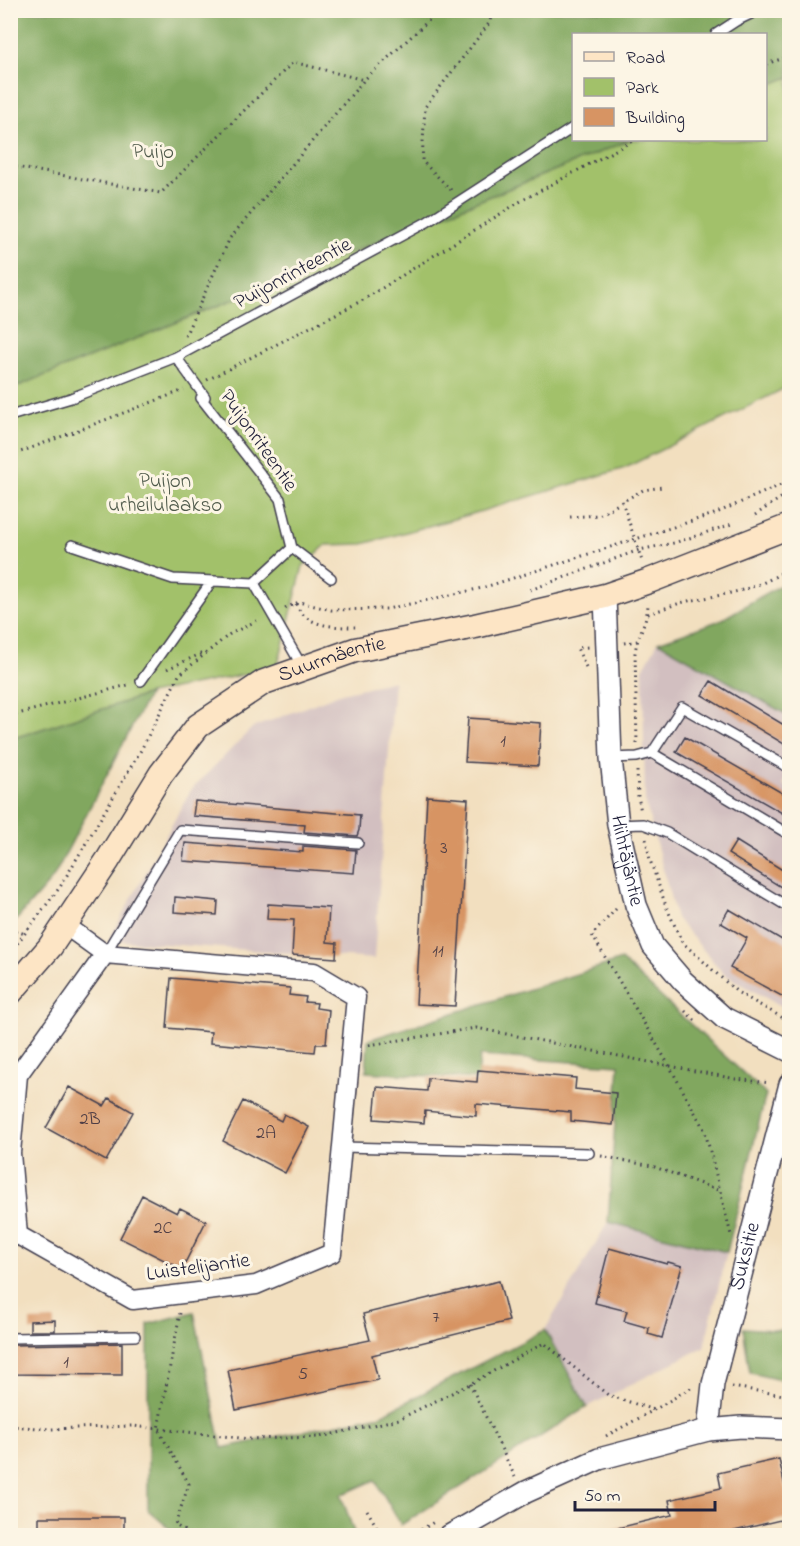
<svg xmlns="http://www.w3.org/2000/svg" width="800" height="1546" viewBox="0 0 800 1546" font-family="'Indie Flower',sans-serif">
	<rect width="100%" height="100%" fill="#fcf5e5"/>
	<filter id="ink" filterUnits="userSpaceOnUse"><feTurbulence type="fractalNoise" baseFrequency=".0167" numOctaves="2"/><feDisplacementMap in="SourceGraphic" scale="12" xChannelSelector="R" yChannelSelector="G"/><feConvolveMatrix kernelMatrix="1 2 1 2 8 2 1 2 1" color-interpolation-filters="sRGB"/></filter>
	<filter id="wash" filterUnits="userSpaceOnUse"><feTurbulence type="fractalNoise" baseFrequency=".008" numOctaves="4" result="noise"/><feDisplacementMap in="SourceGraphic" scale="24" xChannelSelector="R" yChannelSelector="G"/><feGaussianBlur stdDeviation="1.35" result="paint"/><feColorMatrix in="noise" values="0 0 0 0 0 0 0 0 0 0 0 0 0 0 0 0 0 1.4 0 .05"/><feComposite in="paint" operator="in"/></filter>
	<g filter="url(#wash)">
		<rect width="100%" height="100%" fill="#f2dfbf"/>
		<!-- industrial -->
		<path fill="#d2bfc0" d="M658,642L789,716V774L783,785L790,789L789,1011L724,974L676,918L645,801L643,669Z
			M394,681L374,959L109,940L191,790L252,728L342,693Z
			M608,1222L727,1252L704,1347L587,1407L545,1330Z"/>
		<!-- green -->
		<path fill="#a2c16a" stroke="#627252" stroke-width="1.5" d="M789,77V386L625,468L472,514L363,544L326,545L303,566L277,668L149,694L11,739V389L630,140H766V86Z"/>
		<!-- forest -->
		<path fill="#81a75e" stroke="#52644c" stroke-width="1.5" d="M11,11H789V77L766,86V34H574V140H630L11,389Z
			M789,580V716L658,642L721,620Z
			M149,694L53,878L11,926V739Z
			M621,960L766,1094L727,1252L608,1222L619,1065L480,1056L478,1079L366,1072L368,1040Z
			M194,1312L222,1448L381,1415L545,1330L587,1407L401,1525L375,1480L341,1495L355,1535H177L148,1510V1324Z
			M743,1328L789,1331V1382L750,1373Z"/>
		<g id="blocks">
			<!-- building -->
			<path fill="#d79463" d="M711,681L789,728V747L702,695Z
				M468,718L541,723L538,766L465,762Z
				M685,737L789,797V817L676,752Z
				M427,796L468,799L455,1006L416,1004Z
				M195,801L360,815L359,830L357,836L304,832L305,825L193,816Z
				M736,841L789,874V892L728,854Z
				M185,843L303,852V846L356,850L354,873L183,861Z
				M175,897L218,901L217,915L174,912Z
				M268,904L329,908L327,942L337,943L336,958L292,955L294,920L267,919Z
				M729,909L789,944V1000L730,968L747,938L721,923Z
				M171,978L290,988L289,995L306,997L305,1002L317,1003L316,1008L329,1010L326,1044H316L315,1052L210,1043L211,1032L167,1028Z
				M478,1070L576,1078L575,1089L616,1093L613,1125L571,1121V1112L476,1104V1116L425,1111L424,1123L374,1119L377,1087L427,1091L428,1078L477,1082Z
				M69,1087L104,1106L109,1098L133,1112L106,1161L46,1128Z
				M243,1101L281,1121L284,1114L309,1127L285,1173L223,1141Z
				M142,1195L177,1213L180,1208L206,1221L182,1269L120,1238Z
				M609,1248L667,1264L668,1262L682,1266L662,1338L648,1334L649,1328L624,1321L627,1311L595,1303Z
				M499,1281L509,1321L372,1355L378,1380L236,1410L228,1370L370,1340L363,1314Z
				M55,1320V1331H30V1321Z
				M122,1343V1375L10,1374V1352H13V1345Z
				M779,1459L789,1505V1518L734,1531L735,1536H609V1530L672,1515L669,1500L721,1488L718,1473Z
				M39,1517H124V1536H39Z"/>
		</g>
	</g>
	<g filter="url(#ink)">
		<use href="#blocks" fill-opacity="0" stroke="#413e4f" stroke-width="1.5"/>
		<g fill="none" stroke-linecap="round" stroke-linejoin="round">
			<!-- service casing -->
			<g stroke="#413e4f" stroke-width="12">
				<path id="service" d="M716,34L736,21L759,10
					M176,357L205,397L201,398L280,499L292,548L254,583L303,668
					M10,416L71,398L176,357L427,222L574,127
					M72,545L173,579L254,583
					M292,548L331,578
					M141,681L212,581
					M652,753L682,707L784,765
					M611,758L637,757L652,753L790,835
					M618,825L643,824L667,833L790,908
					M105,954L180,830L358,843
					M342,1147L589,1153
					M10,1246L18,1235
					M10,1338L135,1336"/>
			</g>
			<!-- minor casing -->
			<g stroke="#413e4f" stroke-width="21">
				<path id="minor" d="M65,925L105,954L18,1075L11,1153L18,1235L133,1300L256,1285L332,1253L356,997L314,972L105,954"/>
			</g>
			<!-- tertiary casing -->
			<g stroke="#413e4f" stroke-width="24">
				<g id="tertiary">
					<path id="s1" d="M605,596L611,758L618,825L636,905L653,946L683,981L724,1018L790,1051"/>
					<path id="s2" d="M708,1430L713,1384L790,1084"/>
					<path d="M449,1536L526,1492L599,1459L708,1430L741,1427L790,1429"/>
				</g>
			</g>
			<!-- secondary casing -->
			<g stroke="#413e4f" stroke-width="27">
				<g id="secondary">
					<path id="s3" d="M10,993L50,947L108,860L161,774L198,726L264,682L355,650L475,626L605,596L649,581L790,526"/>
				</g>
			</g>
			<!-- path -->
			<path stroke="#413e4f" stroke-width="3" stroke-dasharray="1.5 4.5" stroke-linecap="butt" d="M766,64L790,56
				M10,166L161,193L293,62L364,80
				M451,190L422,161L425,107L490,22L492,10
				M185,336L230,238L364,80L440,10
				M207,380L363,300L521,201L634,140
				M10,456L184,390
				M622,501L642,561
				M755,515L790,492
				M570,517L599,515L643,490L663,487
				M530,590L639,550L674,543L735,523
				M296,604C306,628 336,627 357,627
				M285,608L299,602L331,610L387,609L482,588L714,514L790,481
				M648,614C661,610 675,604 688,601C726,594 757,591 790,567
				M624,643L637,641
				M586,667L577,648L588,647
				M167,669L205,652
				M10,716L128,685
				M637,744L635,653C637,635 648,621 648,603
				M637,771L638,796L641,812
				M646,839L650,860L666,906L682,942L737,992L790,1022
				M616,909L592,935L670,1067L705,1131L731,1235
				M10,929L25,934
				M10,953L60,887L141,750L179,675L230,634L260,619
				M685,1011L698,1023
				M369,1045L476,1028L736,1079L770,1083
				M601,1156L652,1166L720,1191
				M180,1313L158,1429L189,1484L175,1525L193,1536
				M470,1384L515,1477
				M732,1387L790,1396
				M10,1426L51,1429L133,1426L249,1439L320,1437L399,1419L470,1384L544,1343L608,1395L654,1410
				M606,1436L654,1410L694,1386
				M367,1510L382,1536
				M411,1536L434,1522"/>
			<!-- service -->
			<use href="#service" stroke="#fff" stroke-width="9"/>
			<!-- minor -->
			<use href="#minor" stroke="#fff" stroke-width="18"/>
			<!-- tertiary -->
			<use href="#tertiary" stroke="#fff" stroke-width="21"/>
			<!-- secondary -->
			<use href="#secondary" stroke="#fde5c5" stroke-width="24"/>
		</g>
	</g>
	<g text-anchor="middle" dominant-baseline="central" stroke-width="6" stroke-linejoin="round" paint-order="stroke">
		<!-- number labels -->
		<g font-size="18" fill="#4f3e45">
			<text x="503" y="742">1</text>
			<text x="444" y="849">3</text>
			<text x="438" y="952">11</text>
			<text x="90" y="1120">2B</text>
			<text x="266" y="1134">2A</text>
			<text x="163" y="1229">2C</text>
			<text x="436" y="1318">7</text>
			<text x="66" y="1363">1</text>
			<text x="303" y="1375">5</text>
		</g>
		<!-- park labels -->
		<g font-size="21" fill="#4f5a4b" stroke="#fcf5e5">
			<text x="153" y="153">Puijo</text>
			<text x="165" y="482">Puijon<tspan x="165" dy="24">urheilulaakso</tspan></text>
		</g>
		<!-- street labels -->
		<g font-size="21" fill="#22223b" stroke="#fcf5e5">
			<text transform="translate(293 274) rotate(-28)">Puijonrinteentie</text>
			<text transform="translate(258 441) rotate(55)">Puijonriteentie</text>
			<text stroke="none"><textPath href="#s3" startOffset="478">Suurmäentie</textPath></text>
			<text stroke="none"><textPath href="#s1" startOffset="266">Hiihtäjäntie</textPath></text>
			<text stroke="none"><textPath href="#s2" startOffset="178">Suksitie</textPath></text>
			<text transform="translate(198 1268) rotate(-8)">Luistelijantie</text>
		</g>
	</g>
	<!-- margin -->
	<rect width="800" height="1546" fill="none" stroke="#fcf5e5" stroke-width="36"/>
	<!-- legend -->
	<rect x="572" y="33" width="195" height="108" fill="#fcf5e5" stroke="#a5a1a1" stroke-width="1.5"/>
	<rect x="584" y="52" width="30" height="9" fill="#fde5c5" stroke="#a5a1a1" stroke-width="1.5"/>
	<text x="626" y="63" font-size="18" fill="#22223b">Road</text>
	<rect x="584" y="78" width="30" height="18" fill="#a2c16a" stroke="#a5a1a1" stroke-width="1.5"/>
	<text x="626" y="93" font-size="18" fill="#22223b">Park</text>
	<rect x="584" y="108" width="30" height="18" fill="#d79463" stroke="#a5a1a1" stroke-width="1.5"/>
	<text x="626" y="123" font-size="18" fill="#22223b">Building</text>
	<!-- scale -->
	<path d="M575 1501v9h140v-9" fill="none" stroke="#22223b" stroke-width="3"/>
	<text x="584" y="1501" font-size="18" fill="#22223b" stroke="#fcf5e5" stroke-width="4.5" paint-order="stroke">50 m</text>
</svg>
